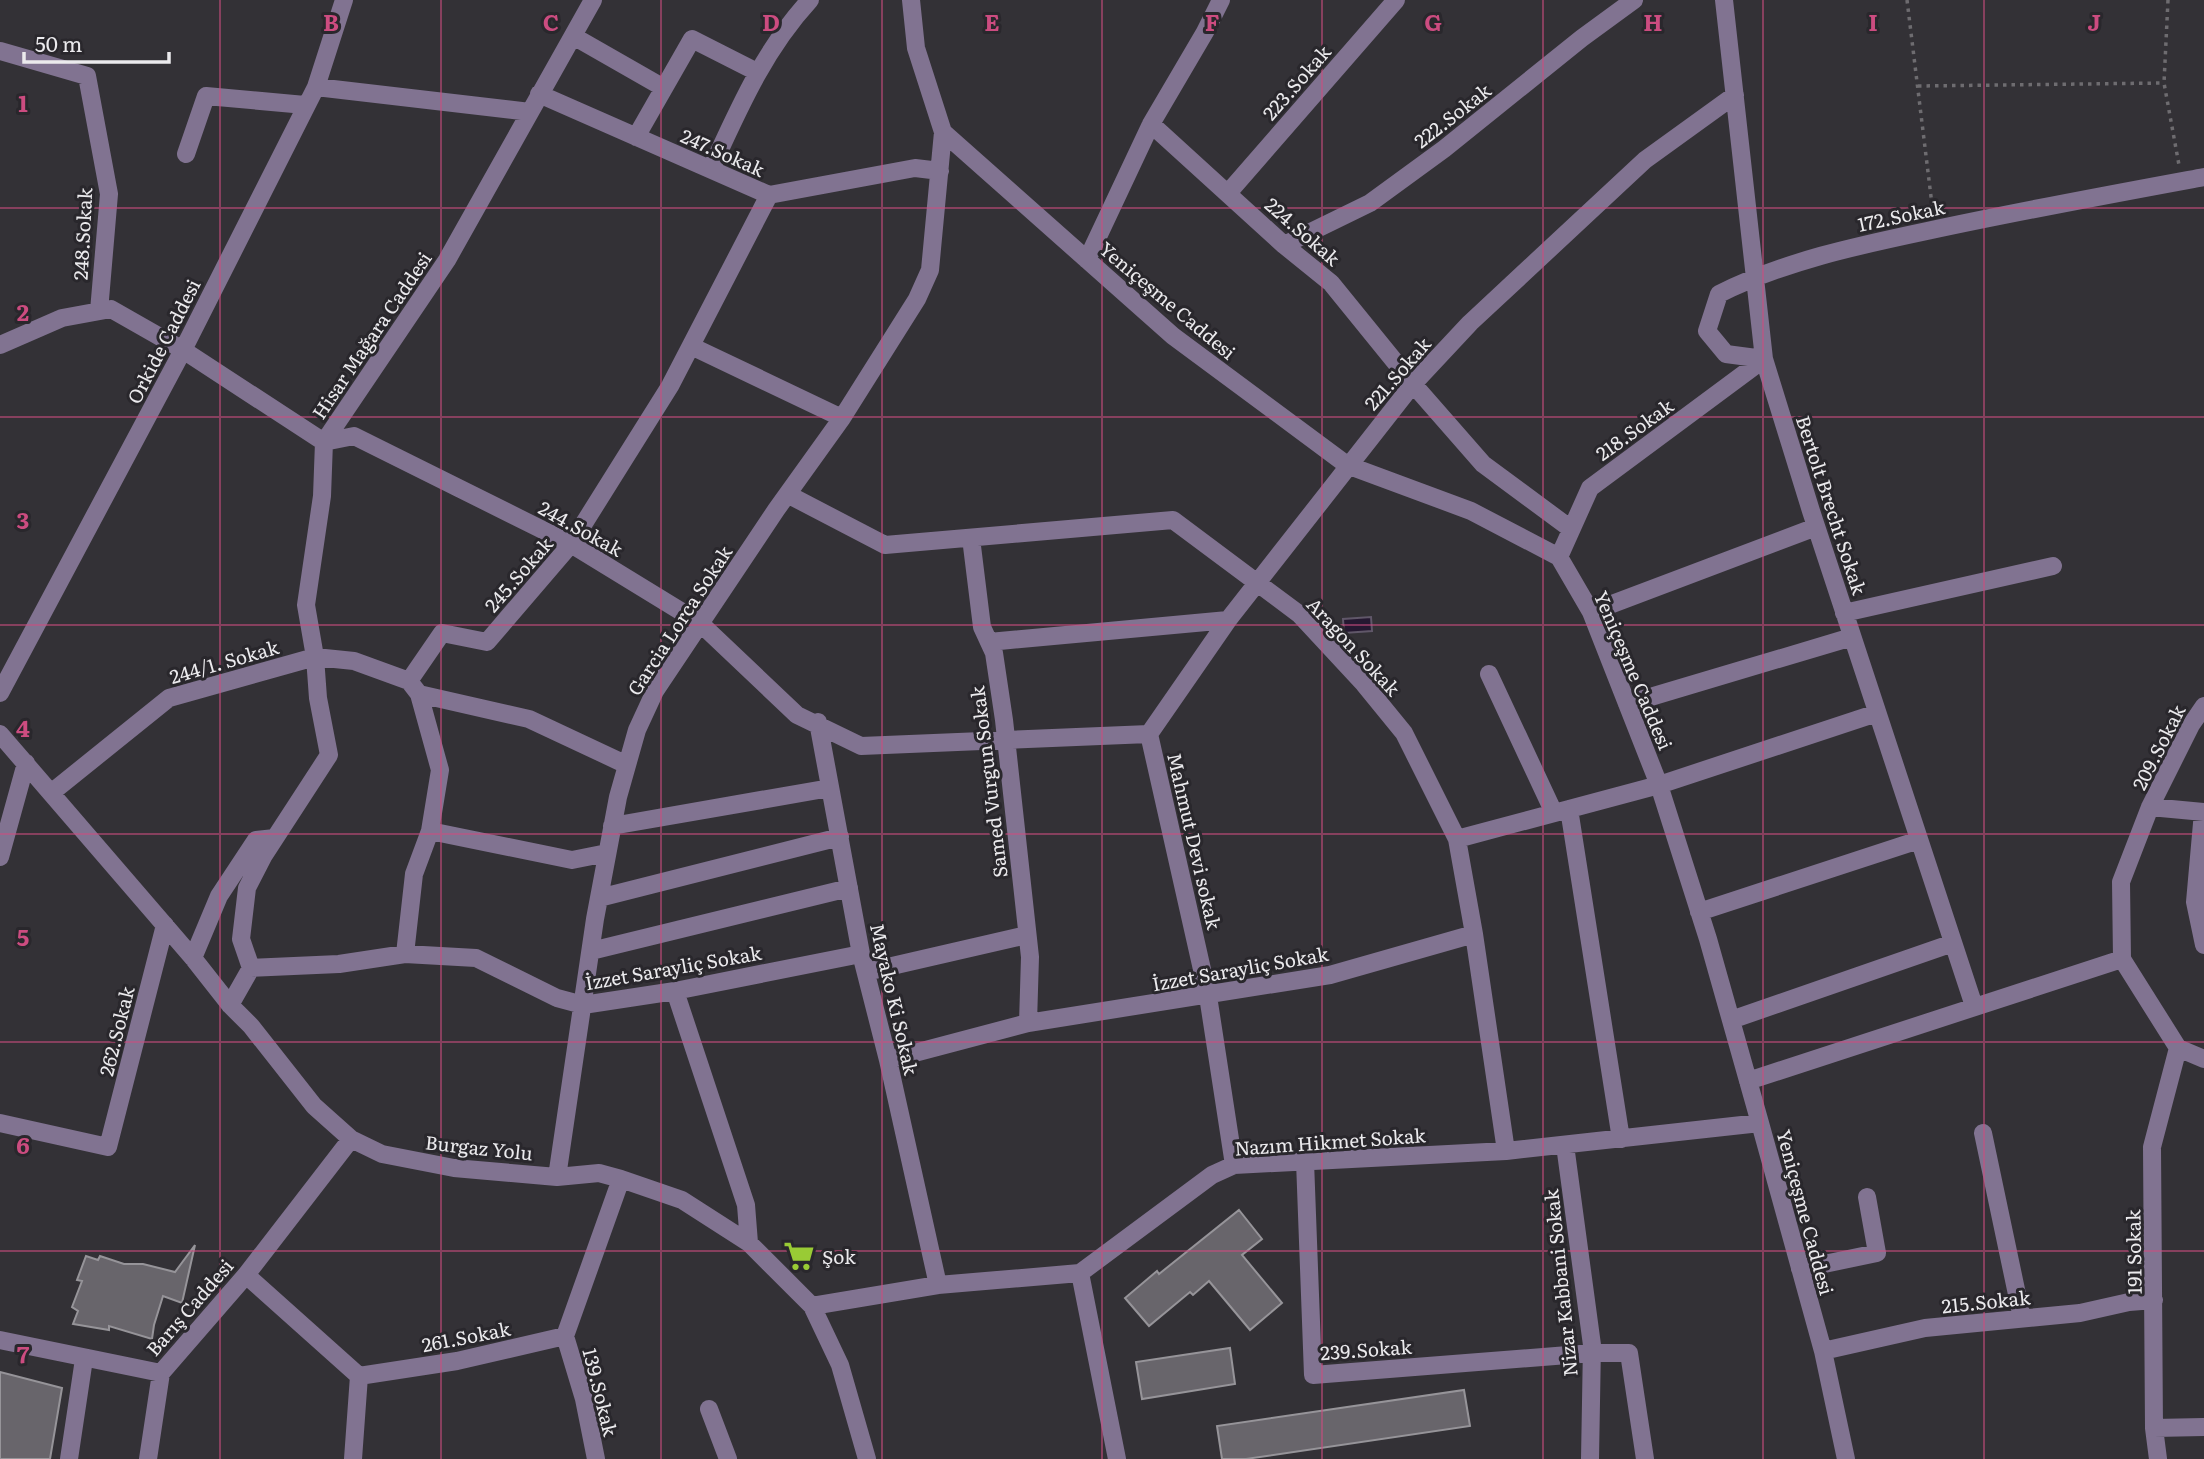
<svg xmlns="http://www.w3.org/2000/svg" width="2204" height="1459" viewBox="0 0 2204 1459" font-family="Literata,serif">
	<rect width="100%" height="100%" fill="#333136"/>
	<!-- water -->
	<path fill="#251831" stroke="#605769" stroke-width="2" d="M1371,617L1372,631L1344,633L1343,619Z"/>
	<!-- building -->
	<path fill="#68656b" stroke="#969499" stroke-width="2" d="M1239,1210L1262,1239L1242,1255L1282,1303L1250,1330L1209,1281L1193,1295L1190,1292L1149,1326L1125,1298L1157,1271L1159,1274Z
		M195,1245L182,1303L163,1296L154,1325L152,1339L109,1326V1330L73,1324L78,1311L72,1307L82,1281L77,1280L86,1256L98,1260L100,1256L124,1264H143L175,1272Z
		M1230,1348L1235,1384L1142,1399L1136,1362Z
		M0,1372L62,1388L50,1459H0Z
		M1464,1390L1470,1426L1246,1459H1222L1217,1426Z"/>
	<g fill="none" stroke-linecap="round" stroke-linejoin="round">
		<!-- path -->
		<path stroke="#6e6c70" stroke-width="3.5" stroke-dasharray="3.5 5" stroke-linecap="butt" d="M1907,0L1933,213
			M2168,0L2164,83L2179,165
			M1918,86L2164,83"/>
		<!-- minor -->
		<path stroke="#817391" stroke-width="18" d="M911,0L916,48L943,132L1173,336L1347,465L1471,511L1559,557L1591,612L1659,785L1708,939L1760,1123L1823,1351L1846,1459
			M1724,0L1764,359L1811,511L1974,1006
			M573,36L664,88
			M0,51L87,76L109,194L99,311
			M316,87L530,112
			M539,94L769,195L915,168L940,171
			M1151,124L1284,245L1331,283L1413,384L1483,464L1571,529
			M636,137L692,39L757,72
			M186,154L206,96L305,105
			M711,169C739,108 764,50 810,0
			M1228,193L1396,0
			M1284,245L1370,203L1444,149L1582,38L1634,0
			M1087,260L1151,124L1205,32L1221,0
			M0,345L62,318L111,309L183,350L324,442L354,436L571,544L700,623L797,715L861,746L1149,734
			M691,346L842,418
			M1764,359L1726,354L1707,331L1719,294C1785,261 1856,246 1927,231C2019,211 2112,194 2204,177
			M789,495L885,545L1173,520L1299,614L1364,684L1404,733L1457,839L1474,934L1506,1151
			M971,538L982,627L994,653L1004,720L1030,957L1028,1023
			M1559,557L1590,488L1764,359
			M1591,612L1816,527
			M1844,613L2053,566
			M989,642L1228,620
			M1489,674L1554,813
			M0,693L183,350L316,87L344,0
			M419,694L529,719L627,765
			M1627,704L1852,637
			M818,722L861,954L888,1060L938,1285
			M0,734L193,958L230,1005L251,1026L314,1106L351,1139L382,1154L454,1168L557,1177L599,1173L621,1179L682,1200L749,1243L812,1306L840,1365L867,1459
			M1149,734L1228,620L1413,384L1470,323L1645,160L1735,95
			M1149,734L1208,996L1234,1165
			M51,793L169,698L315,657L354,661L409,681
			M2150,807L2204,812
			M1569,809L1621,1139
			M2203,812L2195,902L2204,945
			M612,826L830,788
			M430,831L572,860L607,853
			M1457,839L1659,785L1877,713
			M0,857L26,763
			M599,898L840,837
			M1699,912L1919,840
			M591,951L849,888
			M405,954L414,874L430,831L440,770L419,694L409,681L442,633L487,642L571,544L670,386L769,195
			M193,958L219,896L256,840L275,838
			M251,968L241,939L247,888L264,855L329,755L318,698L315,657L306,605L322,496L324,442L447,260L593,0
			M866,972L1027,935
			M675,991L746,1205L749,1243
			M230,1005L251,968L339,964L405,954L476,958L557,998L583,1005L675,991L861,954
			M1731,1020L1953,943
			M2178,1048L2122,959L2121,882L2150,807L2191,725L2204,706
			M2178,1048L2204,1059
			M888,1060L1028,1023L1330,975L1474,934
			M1748,1081L2122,959
			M0,1123L108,1147L165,925
			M1983,1133L2022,1318
			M1565,1145L1592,1345L1590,1459
			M1305,1161L1313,1375L1593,1353H1629L1645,1459
			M557,1177L595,919L618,797L637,730L655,691L776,510L842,418L917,299L930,270L943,132
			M1800,1269L1877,1253L1867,1197
			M1080,1273L1117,1459
			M246,1275L359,1376L457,1361L565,1336L621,1179
			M812,1306L938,1285L1080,1273L1212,1175L1234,1165L1506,1151L1760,1123
			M565,1336L584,1399L596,1459
			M0,1340L161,1373L246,1275L351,1139
			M1823,1351L1925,1328L2080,1313L2129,1302L2154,1300
			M709,1409L728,1459
			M2154,1428L2204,1427
			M69,1459L84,1359
			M148,1459L161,1373
			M353,1459L359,1376
			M2158,1459L2154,1428L2152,1147L2178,1048"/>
	</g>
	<!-- grid -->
	<path fill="none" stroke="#cc4c80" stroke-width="2" stroke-opacity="0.55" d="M220,0V1459M441,0V1459M661,0V1459M882,0V1459M1102,0V1459M1322,0V1459M1543,0V1459M1763,0V1459M1984,0V1459M0,208H2204M0,417H2204M0,625H2204M0,834H2204M0,1042H2204M0,1251H2204"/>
	<!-- icons -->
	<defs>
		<g id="supermarket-bare" transform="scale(2.415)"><path d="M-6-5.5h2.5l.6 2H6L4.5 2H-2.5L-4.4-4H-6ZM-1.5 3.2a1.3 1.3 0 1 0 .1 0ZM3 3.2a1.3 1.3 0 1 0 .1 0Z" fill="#99cb35" stroke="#29272c" stroke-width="2.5" paint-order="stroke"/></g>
	</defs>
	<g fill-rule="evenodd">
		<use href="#supermarket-bare" x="799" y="1256"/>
	</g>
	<g text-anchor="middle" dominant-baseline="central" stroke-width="6" stroke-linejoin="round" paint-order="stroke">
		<!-- street labels -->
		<g font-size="19" fill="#ebeaed" stroke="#29272c">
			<text transform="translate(1296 82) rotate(-49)">223.Sokak</text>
			<text transform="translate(1452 115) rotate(-38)">222.Sokak</text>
			<text transform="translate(723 152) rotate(24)">247.Sokak</text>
			<text transform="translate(1901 215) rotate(-12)">172.Sokak</text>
			<text transform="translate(1303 231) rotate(41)">224.Sokak</text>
			<text transform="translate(82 234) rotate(-87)">248.Sokak</text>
			<text transform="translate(1168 300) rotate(40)">Yeniçeşme Caddesi</text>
			<text transform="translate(371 335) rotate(-56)">Hisar Mağara Caddesi</text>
			<text transform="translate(163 341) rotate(-63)">Orkide Caddesi</text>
			<text transform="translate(1397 373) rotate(-49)">221.Sokak</text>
			<text transform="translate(1634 429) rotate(-36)">218.Sokak</text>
			<text transform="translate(1832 505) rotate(72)">Bertolt Brecht Sokak</text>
			<text transform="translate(581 528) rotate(29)">244.Sokak</text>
			<text transform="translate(518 574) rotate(-49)">245.Sokak</text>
			<text transform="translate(679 620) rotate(-57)">Garcia Lorca Sokak</text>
			<text transform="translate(1354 646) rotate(47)">Aragon Sokak</text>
			<text transform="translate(224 661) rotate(-16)">244/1. Sokak</text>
			<text transform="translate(1634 670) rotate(67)">Yeniçeşme Caddesi</text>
			<text transform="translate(2158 747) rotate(-63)">209.Sokak</text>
			<text transform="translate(988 782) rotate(-97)">Samed Vurgun Sokak</text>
			<text transform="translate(1195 841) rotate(77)">Mahmut Devi sokak</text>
			<text transform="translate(673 967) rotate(-10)">İzzet Sarayliç Sokak</text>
			<text transform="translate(1240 968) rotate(-10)">İzzet Sarayliç Sokak</text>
			<text transform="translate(895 999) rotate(77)">Mayako Ki Sokak</text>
			<text transform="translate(116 1031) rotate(-76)">262.Sokak</text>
			<text transform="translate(1330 1141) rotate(-4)">Nazım Hikmet Sokak</text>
			<text transform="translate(479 1147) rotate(6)">Burgaz Yolu</text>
			<text transform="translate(1806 1212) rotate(75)">Yeniçeşme Caddesi</text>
			<text transform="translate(2133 1252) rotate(-91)">191 Sokak</text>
			<text transform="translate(1560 1283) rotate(-96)">Nizar Kabbani Sokak</text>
			<text transform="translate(1986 1301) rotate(-6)">215.Sokak</text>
			<text transform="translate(189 1307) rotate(-49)">Barış Caddesi</text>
			<text transform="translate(466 1336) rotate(-11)">261.Sokak</text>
			<text transform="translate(1366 1349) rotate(-4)">239.Sokak</text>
			<text transform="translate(601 1392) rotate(76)">139.Sokak</text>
		</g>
		<!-- poi labels -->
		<g font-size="19" fill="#ebeaed" stroke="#29272c" text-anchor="start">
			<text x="822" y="1256">Şok</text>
		</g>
	</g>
	<g font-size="23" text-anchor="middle" font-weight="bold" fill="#cc4c80" stroke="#29272c" stroke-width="6" stroke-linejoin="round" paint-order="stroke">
		<text x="331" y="31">B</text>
		<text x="551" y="31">C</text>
		<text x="771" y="31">D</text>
		<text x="992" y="31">E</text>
		<text x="1212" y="31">F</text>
		<text x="1433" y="31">G</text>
		<text x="1653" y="31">H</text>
		<text x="1873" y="31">I</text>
		<text x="2094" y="31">J</text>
		<text x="23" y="112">1</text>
		<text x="23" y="321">2</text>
		<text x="23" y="529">3</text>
		<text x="23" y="737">4</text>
		<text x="23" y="946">5</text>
		<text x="23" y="1154">6</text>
		<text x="23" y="1363">7</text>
	</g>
	<!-- scale -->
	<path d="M24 52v10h145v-10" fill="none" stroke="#ebeaed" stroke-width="3.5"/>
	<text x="35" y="52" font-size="21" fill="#ebeaed" stroke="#29272c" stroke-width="5" paint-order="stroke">50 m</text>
</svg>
